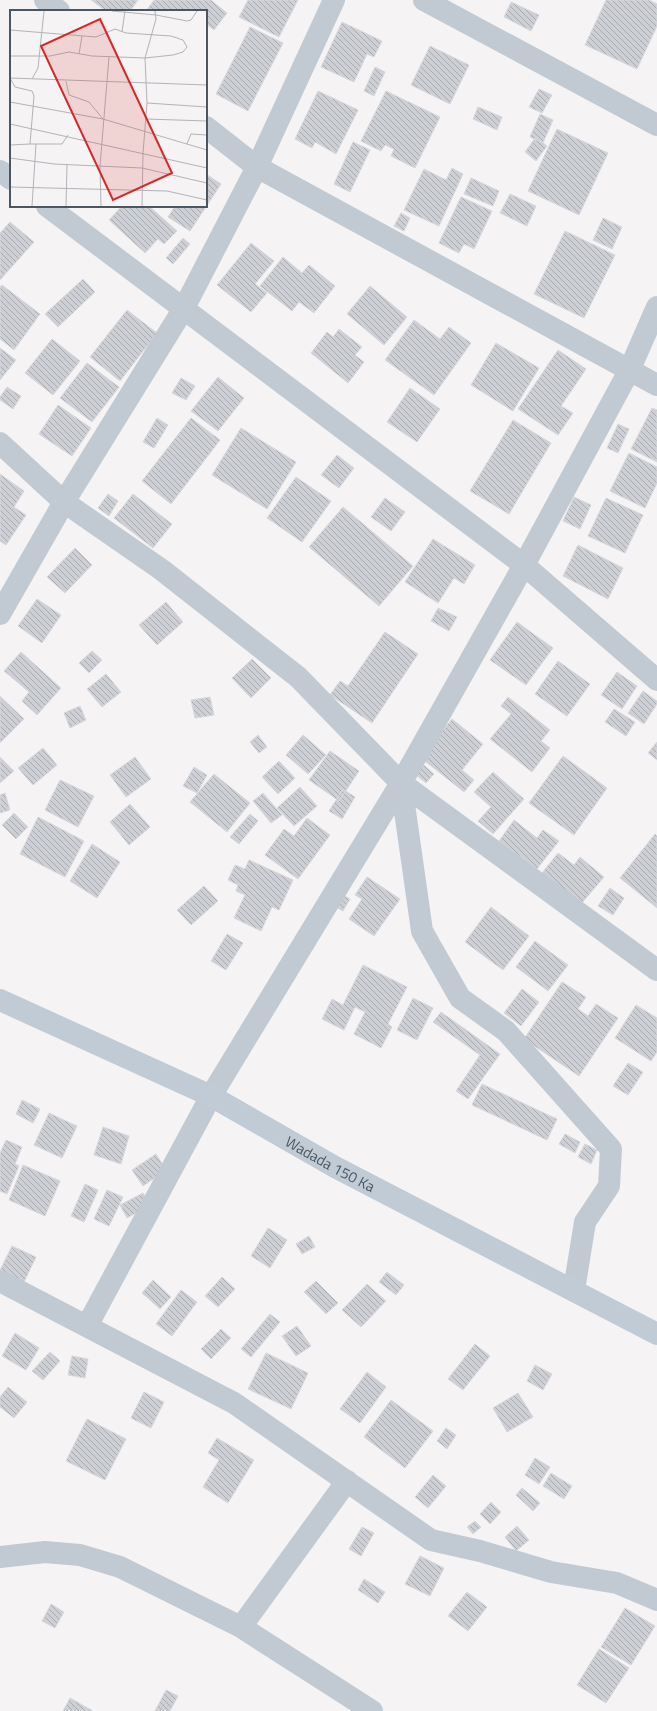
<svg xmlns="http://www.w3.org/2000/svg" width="657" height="1711" viewBox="0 0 657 1711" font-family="'Titillium Web',sans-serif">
	<defs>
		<pattern id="building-back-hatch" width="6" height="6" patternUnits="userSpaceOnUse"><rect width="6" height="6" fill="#cdcfd5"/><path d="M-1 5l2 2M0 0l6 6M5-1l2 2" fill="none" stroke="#a8abb0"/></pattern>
	</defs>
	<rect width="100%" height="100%" fill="#f5f3f3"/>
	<!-- building -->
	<path fill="url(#building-back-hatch)" stroke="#d7d9de" d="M91,0H138L130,11H106Z
		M154,0H211L227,13L214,30L206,24V11H146Z
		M248,0H298L279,37L239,17Z
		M606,0H649L657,4V26L637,69L585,45Z
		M511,2L539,15L531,31L504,17Z
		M342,22L382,41L374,57L367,54L354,82L321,67Z
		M250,27L283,43L248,111L216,94Z
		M430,46L469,65L450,104L411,85Z
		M375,67L385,72L374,96L364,91Z
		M539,89L552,95L542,113L529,107Z
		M318,91L358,110L336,154L315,142L312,148L295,139Z
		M386,91L440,117L415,168L391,156L394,149L385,145L381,151L361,141Z
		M478,107L502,117L497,130L473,119Z
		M540,114L553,120L543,143L530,137Z
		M557,129L608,153L579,215L528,191Z
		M536,137L547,146L536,161L525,152Z
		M353,142L370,150L350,192L334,184Z
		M452,168L463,174L439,226L404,210L424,169L446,180Z
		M206,174L221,184L190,231L168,217L175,206H206Z
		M471,178L499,191L493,206L464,194Z
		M510,194L536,206L527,226L500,213Z
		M461,197L492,211L474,249L464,244L459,253L439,243Z
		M122,206H149L177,231L164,244L158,239L145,253L109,220Z
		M401,213L410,218L404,231L394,226Z
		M603,218L622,227L612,249L593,240Z
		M10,222L34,242L0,280V233Z
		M565,231L615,255L584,318L534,294Z
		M183,238L190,244L173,264L166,258Z
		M251,243L274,261L255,284L267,293L251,312L217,285Z
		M283,257L302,273L309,265L335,286L314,313L299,302L292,311L260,286Z
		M83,279L95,292L58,327L45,314Z
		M2,285L40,314L14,350L0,339V287Z
		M370,286L407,317L384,345L347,314Z
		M127,310L157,333L120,381L90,357Z
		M414,320L440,339L449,327L471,343L434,395L385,360Z
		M339,329L362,347L355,355L364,362L348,383L311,353L327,332L333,337Z
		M52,339L80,361L53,395L25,373Z
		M496,343L539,368L513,411L471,385Z
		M0,348L16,360L0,380Z
		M558,350L586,369L561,406L573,413L558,435L518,409Z
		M87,363L119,387L92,422L60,398Z
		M218,377L244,398L218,431L191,411Z
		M181,378L195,386L186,400L172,393Z
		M7,387L21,396L13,409L0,400V397Z
		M410,388L440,409L417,442L387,422Z
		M58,405L91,428L72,456L39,434Z
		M652,408L657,410V462L631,449Z
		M157,418L168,425L154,448L143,442Z
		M191,418L220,440L171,504L142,481Z
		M513,420L551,443L509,514L470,491Z
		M618,424L629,429L618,453L607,448Z
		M241,428L296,462L267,509L212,475Z
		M629,453L657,467V483L645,508L610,491Z
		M337,455L354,468L339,488L321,475Z
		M0,474L24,491L14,507L26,515L6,545L0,541Z
		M296,477L331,501L302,542L267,518Z
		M108,494L118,501L109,516L98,508Z
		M133,494L172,524L153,548L114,518Z
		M574,497L591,505L580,529L563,521Z
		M385,498L405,512L391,531L371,517Z
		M606,498L643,515L625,553L588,536Z
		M343,507L413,566L379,606L309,547Z
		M433,539L475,565L464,584L454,578L438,603L405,582Z
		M578,545L623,568L608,599L563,576Z
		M75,548L92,565L65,593L47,577Z
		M37,599L61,615L42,643L18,626Z
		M166,602L183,622L157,645L139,625Z
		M438,608L457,617L449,631L431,621Z
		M517,622L553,648L526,685L490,660Z
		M385,632L418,654L372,723L330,695L340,681L348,686Z
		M92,651L102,660L89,673L79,663Z
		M21,652L61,688L37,715L22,701L29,692L4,671Z
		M252,659L271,678L251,698L232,678Z
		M558,661L590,684L567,716L535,694Z
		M617,672L637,686L622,709L601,695Z
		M106,674L121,692L102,707L87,689Z
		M643,691L657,701V704L644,724L628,713Z
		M0,696L24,719L0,743Z
		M210,697L214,715L195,718L191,700Z
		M508,697L550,730L541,741L550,748L532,772L490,739L511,714L501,706Z
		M80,706L86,720L70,728L64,713Z
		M614,709L635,722L626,736L605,722Z
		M452,719L483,744L462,770L474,780L464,792L421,758Z
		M258,735L267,747L259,753L250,742Z
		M303,735L326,755L308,774L286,755Z
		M657,742V760L648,753Z
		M43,748L57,765L33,785L18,768Z
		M330,751L359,771L339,801L309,780Z
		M563,756L607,788L574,835L529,803Z
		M0,757L14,771L0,783Z
		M135,757L151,779L126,797L110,775Z
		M279,761L295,778L278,794L262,777Z
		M424,765L434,774L426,783L416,775Z
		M194,767L207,775L197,793L183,786Z
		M493,772L524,799L493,834L478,821L491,807L474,792Z
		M214,774L250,803L227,832L190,802Z
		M60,780L94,796L78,827L45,810Z
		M300,787L317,806L294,826L277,808Z
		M343,789L355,797L342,819L329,811Z
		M5,793L10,810L0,813V795Z
		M263,793L282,815L271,823L253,801Z
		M130,804L150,827L129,845L110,822Z
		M14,813L28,827L16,839L2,825Z
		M250,814L258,821L239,844L230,837Z
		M38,817L84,841L65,877L20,854Z
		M307,818L330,835L298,879L265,855L284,829L294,836Z
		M514,820L537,838L543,830L559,841L537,869L499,841Z
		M655,834L657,836V908L620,878Z
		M92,844L120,862L97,898L70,881Z
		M558,853L574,865L580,857L604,877L581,904L542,873Z
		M249,860L293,880L279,910L272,907L261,931L234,918L245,895L236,891L238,885L228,880L235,865L245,869Z
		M367,877L400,899L374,936L349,919L362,899L355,895Z
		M204,886L218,901L191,925L177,910Z
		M610,888L624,898L613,915L598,906Z
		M341,894L350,899L343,911L334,906Z
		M491,907L529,936L503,970L465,942Z
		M227,934L243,943L226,970L211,961Z
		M535,941L568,965L548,991L516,967Z
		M363,965L407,987L388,1024L392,1027L381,1048L354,1034L365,1012L355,1007L344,1030L322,1019L332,999L343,1005Z
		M562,982L586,997L578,1009L588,1016L596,1004L618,1018L579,1076L524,1039Z
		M522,989L539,1002L521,1026L504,1013Z
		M413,998L433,1008L417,1040L397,1030Z
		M636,1005L657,1018V1052L651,1061L615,1038Z
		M441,1012L500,1054L468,1099L456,1091L480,1055L433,1022Z
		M628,1063L643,1072L628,1095L613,1086Z
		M482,1084L557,1119L547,1140L472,1105Z
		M22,1100L40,1109L33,1123L16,1114Z
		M49,1113L77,1126L62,1158L34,1145Z
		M103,1127L129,1136L121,1164L94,1155Z
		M565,1134L580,1142L575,1153L559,1144Z
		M6,1140L22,1147L15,1164L19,1166L7,1194L0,1191V1153Z
		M585,1144L597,1150L591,1164L578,1157Z
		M156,1154L166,1170L143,1186L132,1170Z
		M23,1165L60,1181L45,1216L9,1200Z
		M85,1184L98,1190L84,1222L71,1216Z
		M107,1190L123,1197L109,1226L94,1219Z
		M143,1193L150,1205L127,1218L120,1205Z
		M268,1228L287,1240L270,1268L251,1256Z
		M309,1236L315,1247L302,1254L296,1244Z
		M12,1246L36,1257L24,1282L0,1270Z
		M387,1272L404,1285L396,1295L379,1282Z
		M222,1277L235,1289L218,1307L205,1296Z
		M153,1280L171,1297L160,1309L142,1293Z
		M316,1281L338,1303L326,1314L304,1292Z
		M367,1284L386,1301L361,1327L342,1310Z
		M181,1290L197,1302L172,1336L156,1324Z
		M270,1314L280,1322L251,1357L241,1349Z
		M297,1326L311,1346L296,1356L282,1336Z
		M221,1329L231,1338L211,1359L201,1349Z
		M15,1333L39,1348L26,1370L2,1356Z
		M475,1344L490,1356L463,1390L448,1379Z
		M50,1352L60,1361L43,1380L32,1371Z
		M266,1353L308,1373L291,1409L248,1389Z
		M72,1356L88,1359L85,1378L68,1375Z
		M535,1365L552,1374L543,1390L527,1381Z
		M367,1372L386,1387L360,1423L340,1409Z
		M8,1387L27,1402L14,1418L0,1407V1397Z
		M144,1392L164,1402L151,1428L131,1418Z
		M518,1393L533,1417L507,1432L493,1408Z
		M391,1400L433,1431L405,1468L364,1437Z
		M87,1419L126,1439L105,1480L66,1461Z
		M446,1428L456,1435L447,1449L437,1441Z
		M217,1438L254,1460L228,1503L203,1487L219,1460L208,1453Z
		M535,1458L550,1467L539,1484L525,1475Z
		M551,1473L572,1486L564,1499L543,1486Z
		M433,1475L446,1486L428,1508L415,1497Z
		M522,1488L540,1503L533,1511L516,1495Z
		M491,1502L501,1512L490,1524L480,1514Z
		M475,1521L481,1527L473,1534L467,1527Z
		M517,1526L529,1540L516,1551L505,1537Z
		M362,1527L374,1533L361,1556L349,1549Z
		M420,1556L444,1568L430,1596L405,1584Z
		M364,1579L385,1592L378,1603L358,1590Z
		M467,1592L487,1607L468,1631L448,1616Z
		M51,1604L64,1612L55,1628L42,1621Z
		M625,1608L655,1626L631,1665L601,1647Z
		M599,1649L629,1668L606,1703L577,1685Z
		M166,1690L178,1696L170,1711H155Z
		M70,1698L93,1711H63Z"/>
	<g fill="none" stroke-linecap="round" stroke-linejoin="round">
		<!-- street -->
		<path stroke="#c1cad2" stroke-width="22" d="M45,0L59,11
			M424,0L657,125
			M206,127L257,167L657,385
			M0,171L11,179
			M47,206L524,565L657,680
			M0,443L64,502L162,570L298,677L401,783L657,970
			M0,614L64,502L184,308L257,167L334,0
			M401,783L422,931L460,998L506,1031L611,1149L609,1186L585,1222L574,1290
			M0,1281L234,1403L431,1540L480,1551L551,1572L617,1583L657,1600
			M87,1326L211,1096L401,783L524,565L629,371L657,307
			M0,1557L45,1552L80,1555L120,1567L241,1627L372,1711
			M241,1627L347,1481"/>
		<!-- secondary -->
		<path stroke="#c1cbd6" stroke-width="22" id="s1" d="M0,1000L211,1096L335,1167L657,1334"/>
	</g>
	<g text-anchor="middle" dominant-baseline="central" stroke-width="4" stroke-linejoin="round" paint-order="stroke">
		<!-- street labels -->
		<g font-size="15" fill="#4a5661" stroke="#fff">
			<text stroke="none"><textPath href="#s1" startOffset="369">Wadada 150 Ka</textPath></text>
		</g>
	</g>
	<!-- overview -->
	<g transform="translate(10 10)">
		<rect width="197" height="197" fill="#f5f3f3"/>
		<path fill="none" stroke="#b1b4b9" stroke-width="1" d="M102,1L146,5L177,11L181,10L187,1M0,20L86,27L105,19L116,23L161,26L173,30L177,37L173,42L163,45L135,48L82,46L59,42L40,46H0M112,22L115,1M69,44L72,26M0,68L197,75M0,68L5,77L22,81L24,86L20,134H52L58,125M22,69L28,58L34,1M56,71L59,85L79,92L93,109M0,92L93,109L197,140M137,93L197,97M136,109L197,111M0,114L197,158M177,134L181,124L197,125M0,135L20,134M0,148L44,154L132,158L197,173M0,177L157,181L197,190M22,196L26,134M56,196L57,155M91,196L90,156L99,47M132,196L133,143L137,93L135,48L146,9L145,1"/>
		<path fill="#d62828" fill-opacity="0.15" stroke="#d62828" stroke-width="2" d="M90,9L162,163L103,190L31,36Z"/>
		<rect width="197" height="197" fill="none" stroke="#4a5661" stroke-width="2"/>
	</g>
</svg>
